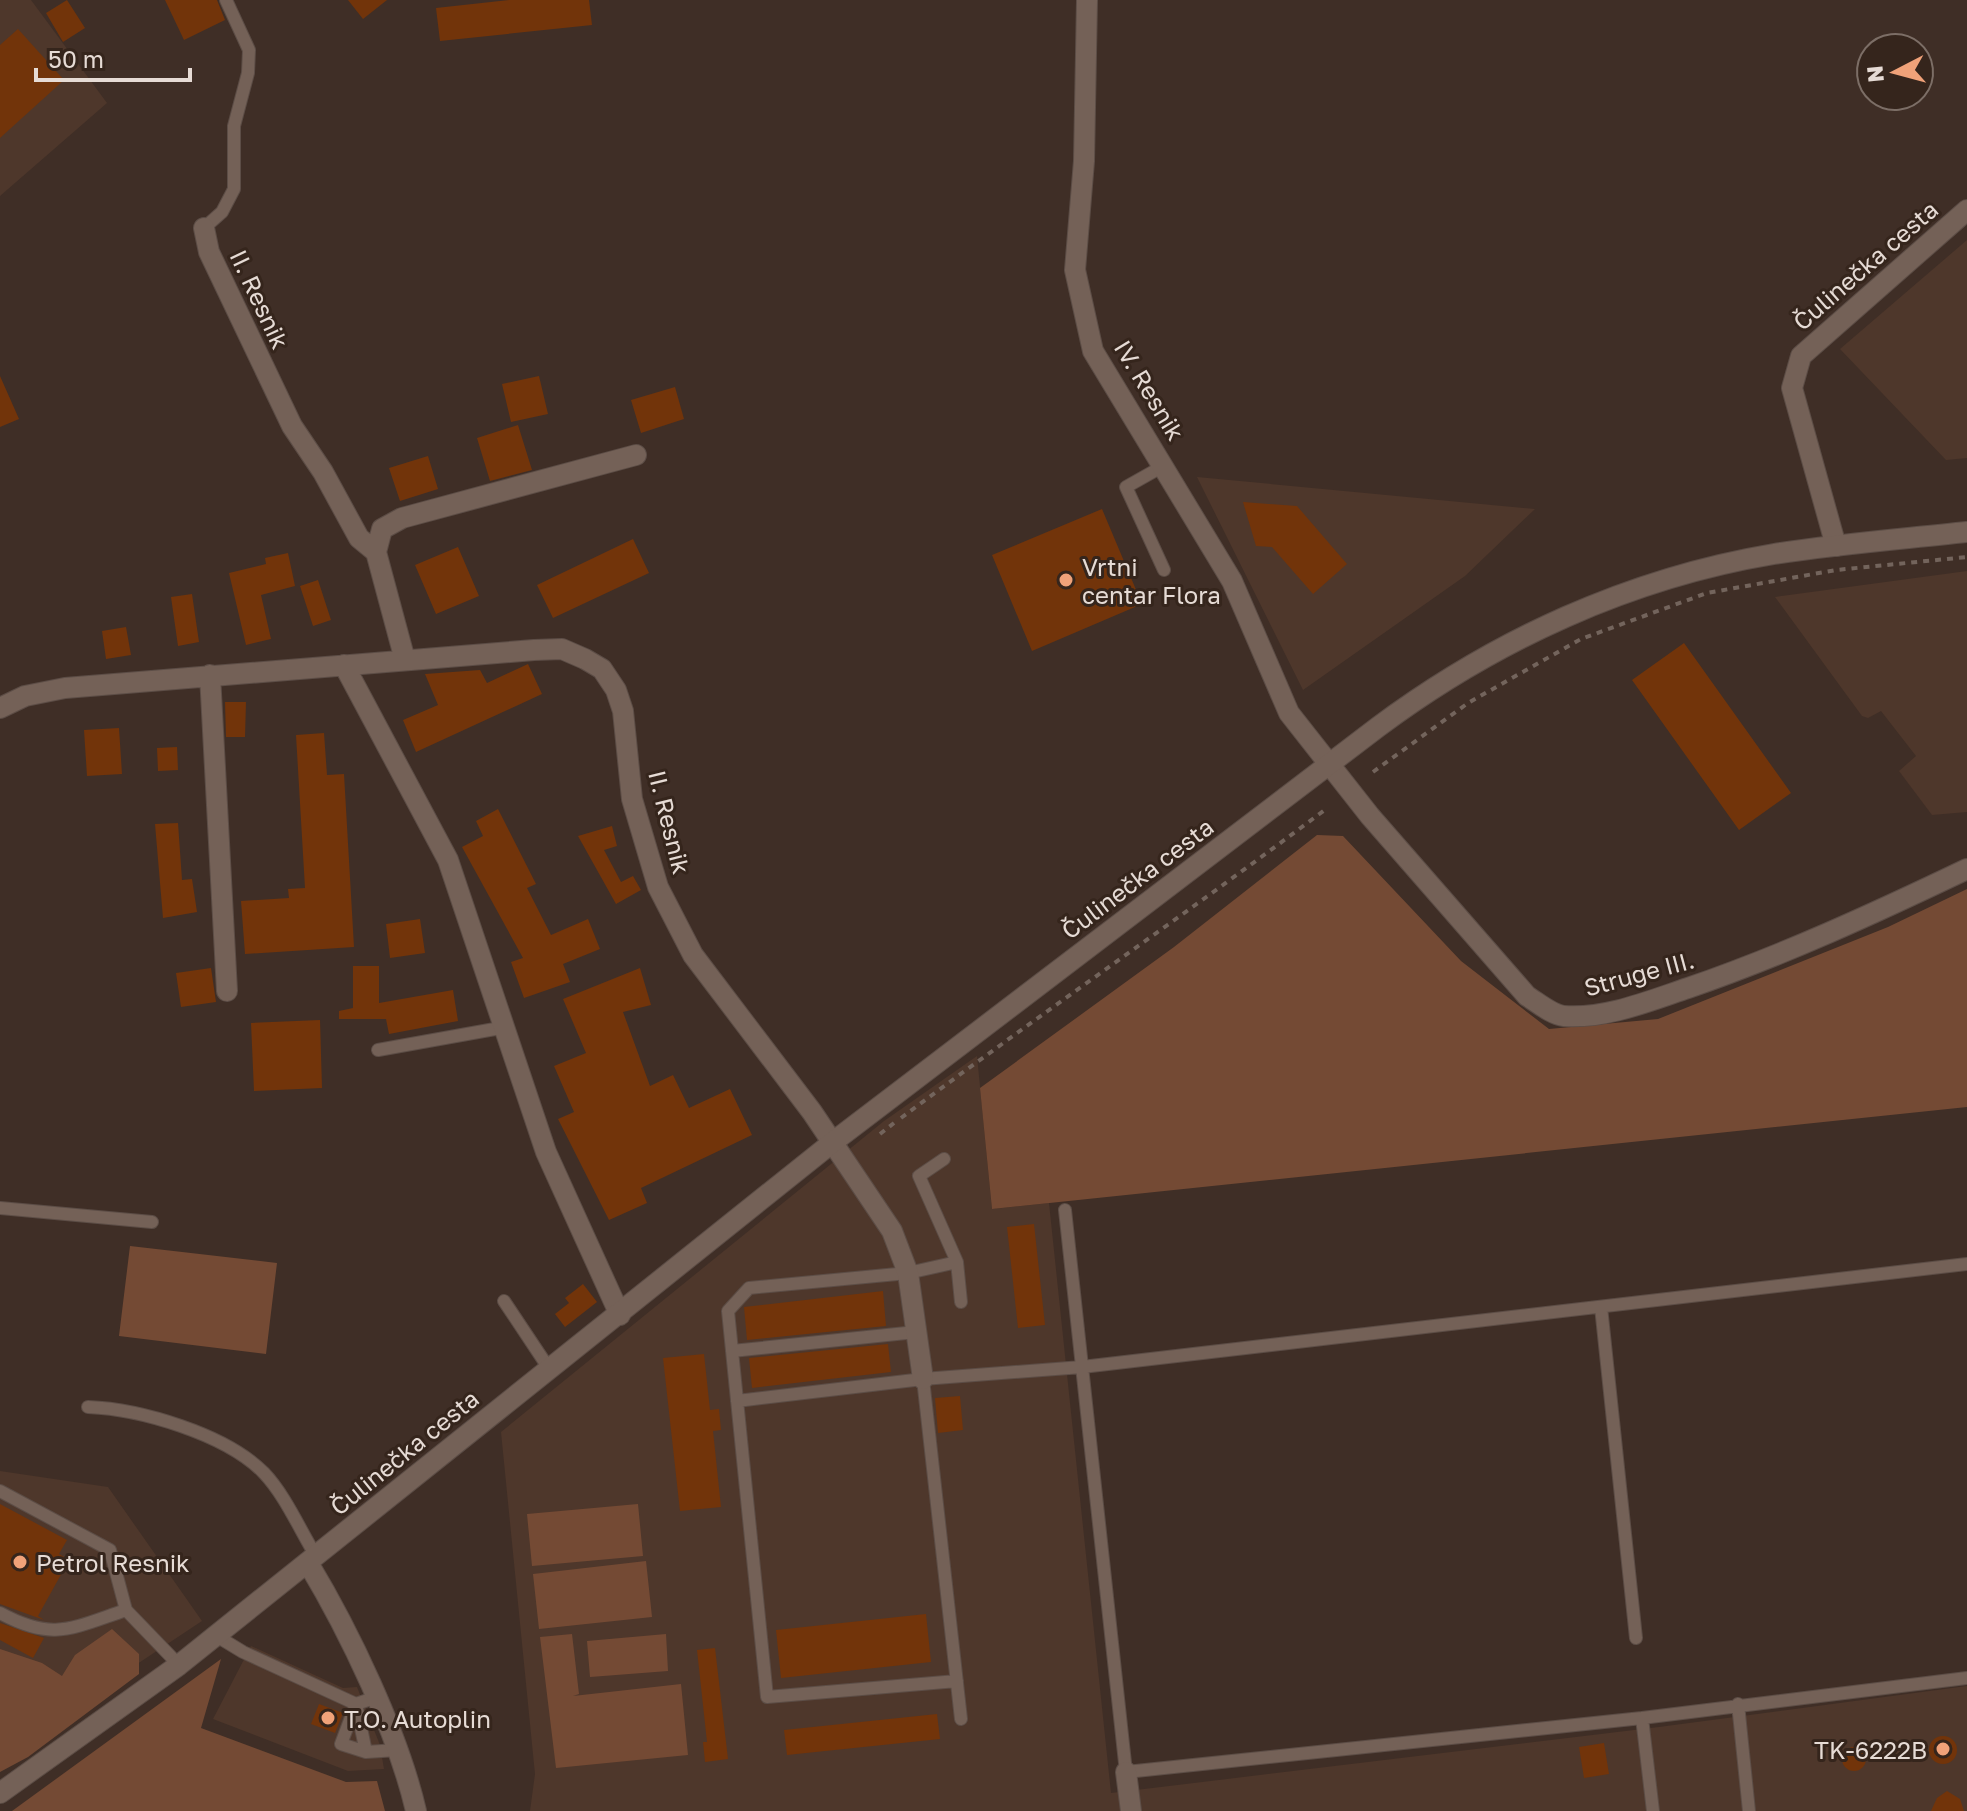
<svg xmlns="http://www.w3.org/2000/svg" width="1967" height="1811" viewBox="0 0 1967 1811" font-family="'Golos Text',sans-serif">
	<rect width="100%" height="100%" fill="#3f2e26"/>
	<!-- built -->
	<path fill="#4e372b" d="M0,0H31L107,103L0,196Z
		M1967,240V458L1946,460L1840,349Z
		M1197,477L1535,509L1465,576L1303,690Z
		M1967,571V812L1932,815L1899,771L1916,756L1881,711L1868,718L1862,716L1775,597Z
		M977,1056L992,1209L1049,1203L1111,1793L1659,1727L1967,1686V1811H530L535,1774L501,1432L884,1121Z
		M0,1471L108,1487L202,1621L0,1755Z
		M251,1646L343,1688L357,1687L380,1745L384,1769L348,1771L213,1719Z"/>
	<!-- green -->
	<path fill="#744a34" d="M1317,835L1343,836L1461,961L1549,1029L1658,1019L1888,927L1967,889V1107L992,1209L980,1088L1174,947Z
		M130,1246L277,1263L266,1354L119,1336Z
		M638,1504L643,1556L532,1566L527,1514Z
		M646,1561L652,1617L539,1629L533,1574Z
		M112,1629L139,1654V1674L28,1757L0,1772V1649L42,1663L62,1676L75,1655Z
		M572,1634L579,1694L573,1696L681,1684L688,1755L556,1768L540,1637Z
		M666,1634L668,1671L590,1677L587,1641Z
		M221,1659L201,1728L346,1782L377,1781L385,1811H12Z"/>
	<!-- building -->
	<path fill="#72340a" d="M67,0L85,28L63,42L46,13Z
		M165,0H217L225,20L184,40Z
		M348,0H387L363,19Z
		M589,0L592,25L440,41L436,8L509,0Z
		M18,29L64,80L0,138V45Z
		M0,376L19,419L0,427Z
		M539,376L548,414L511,422L502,384Z
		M675,387L684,419L641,433L631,400Z
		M518,425L532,470L490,481L477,438Z
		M428,456L438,489L400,501L389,468Z
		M1243,502L1297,506L1347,564L1313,594L1272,547L1256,546Z
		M1102,509L1142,604L1032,651L992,555Z
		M633,539L649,573L553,618L537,585Z
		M458,547L479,596L436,614L415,565Z
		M288,553L295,586L261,595L271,639L246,645L229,573L266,564L265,558Z
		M318,580L331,620L313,626L300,586Z
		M192,594L199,642L178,646L171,597Z
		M126,627L131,655L106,659L102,631Z
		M1684,643L1791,793L1739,830L1632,680Z
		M528,664L542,694L416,752L403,720L438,705L425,674L480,670L487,683Z
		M225,702H246L245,737H226Z
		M119,728L122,774L87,776L84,730Z
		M324,733L327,775L344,774L354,947L245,954L241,901L289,898L288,889L305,888L296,735Z
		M177,747L178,770L158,771L157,748Z
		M498,809L536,884L527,888L551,935L588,919L600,949L563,964L570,982L524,998L511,962L523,958L462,847L483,836L476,821Z
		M178,823L182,880L192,879L197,912L163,918L155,824Z
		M612,826L617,846L604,850L621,882L633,876L641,890L616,904L578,836Z
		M420,919L425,953L390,958L386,924Z
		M353,966H379V1003L453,990L458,1021L389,1034L386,1019H339V1011L353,1008Z
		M211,968L216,1002L181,1007L176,973Z
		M640,968L651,1005L623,1012L650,1086L673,1075L689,1108L730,1089L752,1135L641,1188L647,1203L609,1220L558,1119L574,1112L554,1066L586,1053L563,999Z
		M320,1020L322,1088L254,1091L251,1023Z
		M1034,1224L1045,1325L1018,1328L1007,1227Z
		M583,1284L597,1302L565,1327L555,1314L569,1303L565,1298Z
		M883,1291L886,1326L747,1340L744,1307Z
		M888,1344L891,1372L752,1388L749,1358Z
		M704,1354L710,1410L719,1409L721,1430L713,1431L721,1507L680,1511L663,1358Z
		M960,1396L963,1430L938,1433L935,1398Z
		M0,1504L67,1540L59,1554L69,1560L38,1616L44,1620L0,1604Z
		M926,1614L931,1662L781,1678L776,1630Z
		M0,1623L44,1638L33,1658L0,1640Z
		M715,1648L728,1759L705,1762L703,1742H707L697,1650Z
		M319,1704L343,1713L335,1733L311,1724Z
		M937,1714L940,1739L787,1755L784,1730Z
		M1929 1750a14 14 0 1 1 28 0a14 14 0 1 1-28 0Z
		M1604,1743L1609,1774L1584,1778L1579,1747Z
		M1842 1759a12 12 0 1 1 24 0a12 12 0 1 1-24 0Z
		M1947,1791L1960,1799L1964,1811H1931L1937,1798Z"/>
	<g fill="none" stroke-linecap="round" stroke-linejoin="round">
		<!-- service casing -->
		<g stroke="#5c4d46" stroke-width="14">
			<path id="service" d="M204,228L222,212L234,189V126L248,73L249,50L226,0
				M1164,570L1126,487L1165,465
				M378,1050L506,1027
				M944,1159L919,1176L957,1262L961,1302
				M0,1208L152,1222
				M1065,1210L1126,1772L1642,1718L1967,1678
				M504,1301L550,1370
				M1601,1307L1636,1638
				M732,1351L916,1332
				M923,1379L961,1719
				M737,1401L923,1379L1082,1367L1967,1264
				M88,1407C140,1409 226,1434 264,1473C285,1495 300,1530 316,1556
				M0,1491L110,1550L126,1610L179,1665
				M0,1613C53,1642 72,1628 126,1610
				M215,1635L243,1652L356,1704L374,1698
				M957,1681L767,1697L728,1311L749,1288L908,1273L957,1262
				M356,1704L366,1752L397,1750
				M356,1704L341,1744L366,1752
				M1738,1704L1749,1811
				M1642,1718L1653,1811"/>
		</g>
		<!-- minor casing -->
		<g stroke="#5c4d46" stroke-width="22">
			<path id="minor" d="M1087,0L1084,161L1075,270L1093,351L1232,581L1289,713L1370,816L1527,996C1537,1002 1552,1015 1564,1016C1606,1019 1649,1001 1688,988C1784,955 1875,913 1967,869
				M204,228L209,252L292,426L323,472L359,538L376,552L405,660
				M1836,546L1792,388L1801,356L1967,210
				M376,552L382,529L402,518L636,455
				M344,665L448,860L546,1152L620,1315
				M210,675L227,991
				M0,708L25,696L65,688L534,650L562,649L585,659L602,669L616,690L623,711L632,799L658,887L693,955L812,1112L892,1231L908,1273L923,1379
				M1126,1772L1131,1811"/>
		</g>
		<!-- tertiary casing -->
		<g stroke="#5c4d46" stroke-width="22">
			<path id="tertiary" d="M308,1563C349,1631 398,1733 416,1811
				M0,1793L179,1665L833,1142L1378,727C1495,640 1630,578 1774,554C1838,544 1903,539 1967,532"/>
		</g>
		<!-- path -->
		<path stroke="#73645c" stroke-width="4" stroke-dasharray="6 6" stroke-linecap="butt" d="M1373,772L1468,703L1581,639L1707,593L1836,570L1967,557
			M901,1118C1042,1013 1186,914 1326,809
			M880,1134L894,1123"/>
		<!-- service -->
		<use href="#service" stroke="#746157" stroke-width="12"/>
		<!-- minor -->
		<use href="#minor" stroke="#746157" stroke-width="20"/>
		<!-- tertiary -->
		<use href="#tertiary" stroke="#746157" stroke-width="20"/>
	</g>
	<!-- markers -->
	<g fill="#f0a279" stroke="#35251c" stroke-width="3">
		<circle cx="1066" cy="580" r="8"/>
		<circle cx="20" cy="1562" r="8"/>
		<circle cx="328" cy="1718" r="8"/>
		<circle cx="1943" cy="1749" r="8"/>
	</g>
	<g text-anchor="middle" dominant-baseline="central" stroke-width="6" stroke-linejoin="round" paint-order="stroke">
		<!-- street labels -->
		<g font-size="24" fill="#e6dbd5" stroke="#35251c">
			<text transform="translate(1865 265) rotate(-41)">Čulinečka cesta</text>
			<text transform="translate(260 299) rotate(65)">II. Resnik</text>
			<text transform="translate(1150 390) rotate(59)">IV. Resnik</text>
			<text transform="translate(670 822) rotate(76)">II. Resnik</text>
			<text transform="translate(1137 878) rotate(-37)">Čulinečka cesta</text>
			<text transform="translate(1639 973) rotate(-15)">Struge III.</text>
			<text transform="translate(404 1452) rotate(-39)">Čulinečka cesta</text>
		</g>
		<!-- poi labels -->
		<g font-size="24" fill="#e6dbd5" stroke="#35251c" text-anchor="start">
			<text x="1082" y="566">Vrtni<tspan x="1082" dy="28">centar Flora</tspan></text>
			<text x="36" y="1562">Petrol Resnik</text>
			<text x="344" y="1718">T.O. Autoplin</text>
			<text x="1927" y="1749" text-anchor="end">TK-6222B</text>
		</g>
	</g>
	<!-- north arrow -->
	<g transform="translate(1895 72) rotate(264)"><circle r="38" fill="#35251c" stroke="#7c6e66" stroke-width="2"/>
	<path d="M0-6L14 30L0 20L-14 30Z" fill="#f0a279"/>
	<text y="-12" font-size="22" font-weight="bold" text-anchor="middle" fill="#e6dbd5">N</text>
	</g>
	<!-- scale -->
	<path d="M36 68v12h154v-12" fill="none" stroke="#e6dbd5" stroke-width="4"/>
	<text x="48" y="68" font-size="24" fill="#e6dbd5" stroke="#35251c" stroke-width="6" paint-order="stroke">50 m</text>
</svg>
